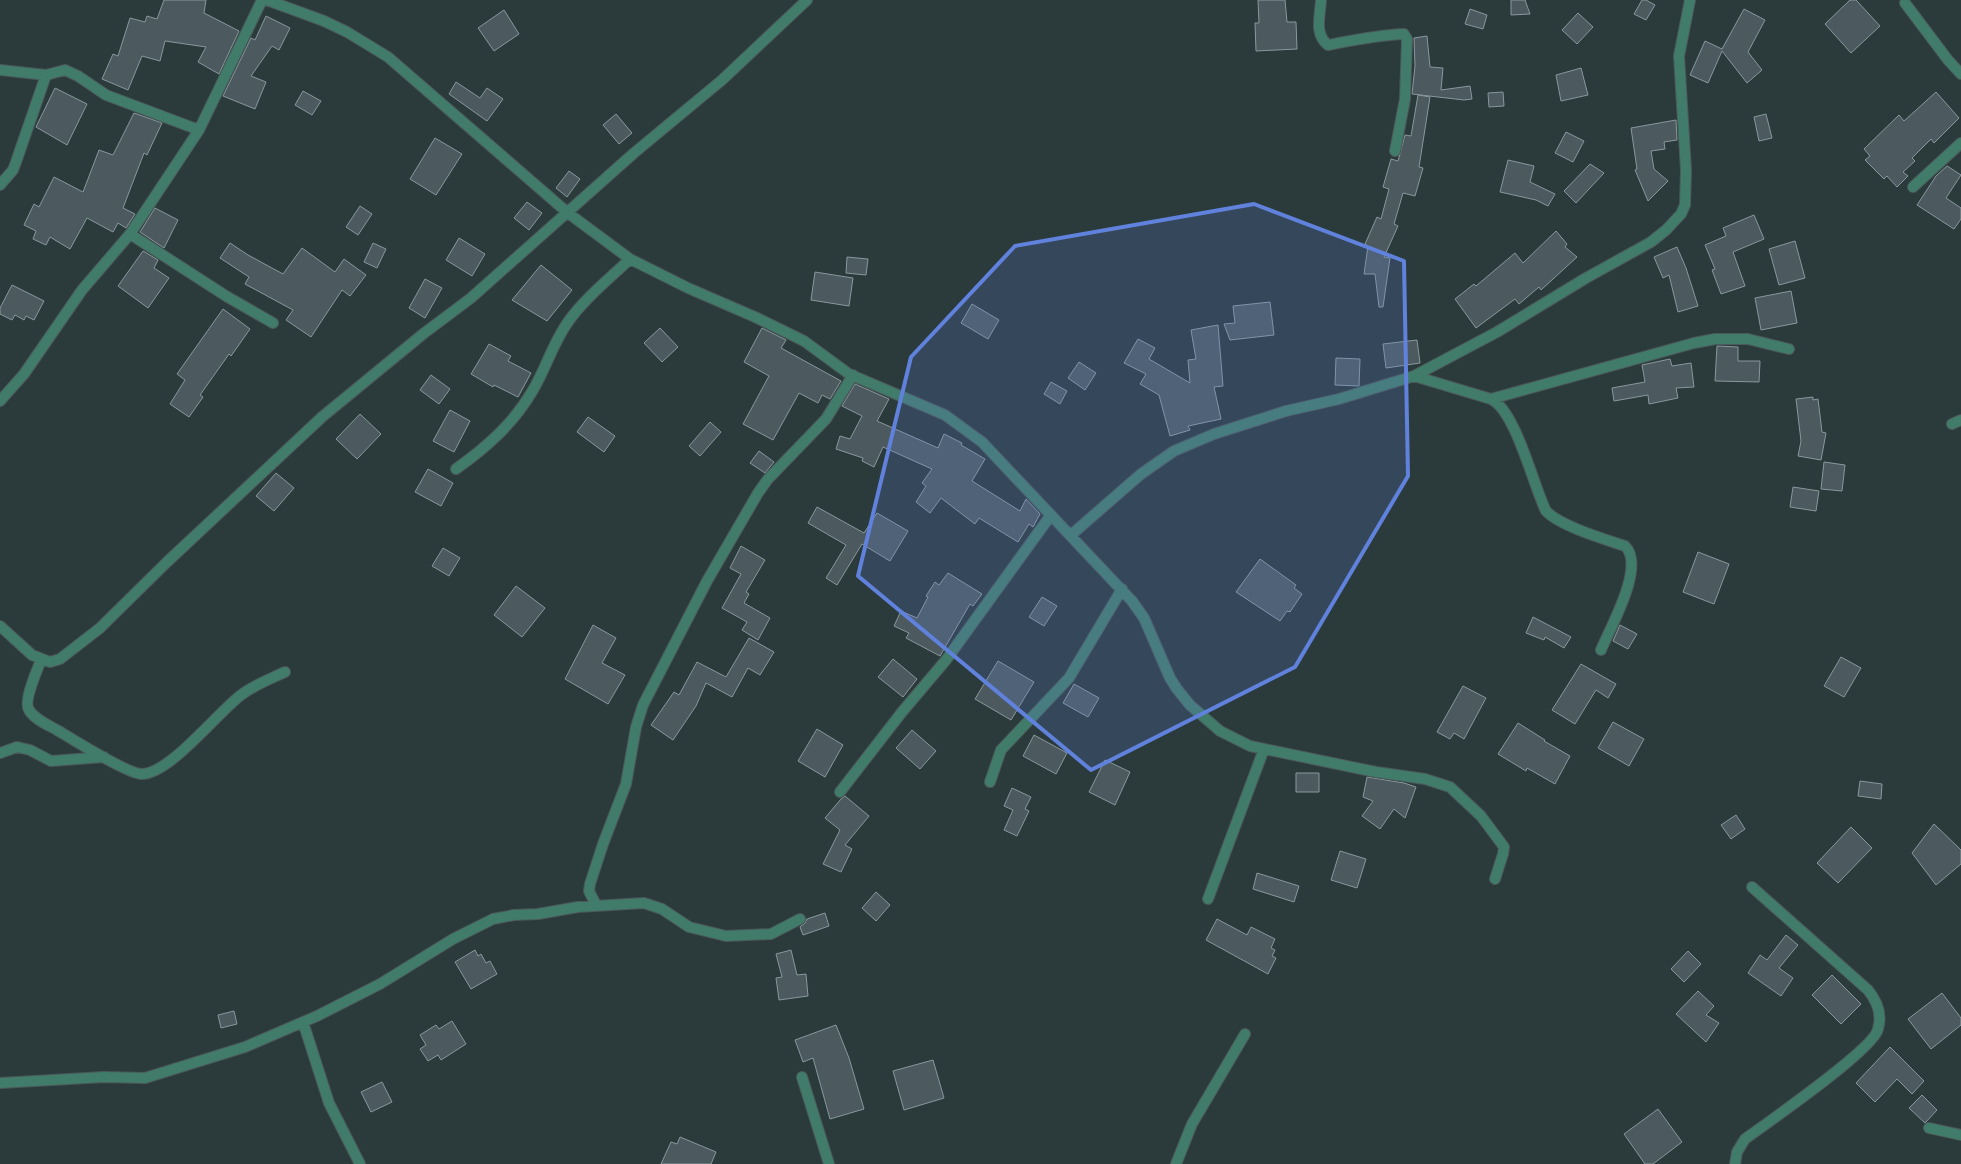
<svg xmlns="http://www.w3.org/2000/svg" width="1961" height="1164" viewBox="0 0 1961 1164" font-family="'Open Sans',sans-serif">
	<rect width="100%" height="100%" fill="#2b3a3b"/>
	<!-- building -->
	<path fill="#4c5a5f" stroke="#89989e" d="M164,0H206L204,13L239,31L219,74L198,62L206,47L165,41L160,61L142,56L128,90L102,79L113,54L118,56L130,18L145,22L147,16L157,19Z
		M1258,0H1285L1287,22H1296L1297,49L1256,51L1255,23H1259Z
		M1511,0H1525L1530,14L1511,15Z
		M1642,0H1646L1655,5L1646,20L1634,14Z
		M1850,0H1856L1880,26L1851,53L1825,24Z
		M1470,9L1487,15L1483,29L1465,24Z
		M1744,9L1765,20L1748,52L1762,70L1747,83L1722,51L1708,83L1690,75L1705,41L1722,49Z
		M504,10L519,34L494,51L478,28Z
		M1578,13L1593,27L1577,44L1562,30Z
		M266,16L290,28L279,50L272,46L251,76L266,82L255,109L223,96L251,38L255,40Z
		M1427,36L1430,67L1443,68L1441,90L1470,86L1472,99L1464,100L1412,94L1415,66L1414,38Z
		M1581,68L1588,95L1561,101L1556,75Z
		M456,82L480,98L487,88L503,99L487,121L449,94Z
		M55,88L87,104L67,145L36,127Z
		M303,91L321,101L312,115L295,105Z
		M1503,92L1504,106L1489,107L1488,93Z
		M1936,92L1959,118L1934,143L1931,139L1912,158L1915,161L1903,172L1908,176L1897,187L1887,176L1884,179L1865,160L1870,156L1864,149L1899,115L1904,121Z
		M1418,95L1430,97L1419,167L1423,168L1415,196L1403,193L1394,224L1398,226L1384,257L1390,258L1383,307H1379L1375,274H1364L1368,246L1365,244L1377,217L1381,219L1389,189L1383,187L1391,159L1398,161L1405,135L1411,136Z
		M134,113L162,123L147,155L144,153L123,208L135,214L126,228L118,223L113,232L87,218L70,249L50,237L46,245L33,239L36,231L24,225L34,204L39,207L54,177L83,192L99,150L113,155Z
		M616,114L632,133L619,144L603,125Z
		M1766,114L1772,138L1759,141L1754,117Z
		M1676,120L1677,140L1664,142L1665,149L1651,151L1654,169L1668,181L1648,201L1635,170L1637,169L1631,128Z
		M1566,132L1584,141L1573,162L1555,153Z
		M435,138L462,154L436,195L410,179Z
		M1508,160L1534,166L1530,182L1555,194L1548,206L1536,200L1500,192Z
		M1590,164L1604,173L1576,203L1564,191Z
		M1947,166L1961,175L1946,198L1961,208V219L1954,229L1917,205L1936,176Z
		M569,171L580,179L567,197L556,188Z
		M527,202L542,213L529,230L514,218Z
		M360,206L372,214L358,235L346,227Z
		M155,208L178,220L164,248L140,232Z
		M1754,215L1764,239L1733,252L1745,286L1721,294L1712,270L1715,269L1705,245L1726,236L1723,228Z
		M1556,231L1567,244L1565,247L1577,257L1541,290L1539,287L1519,304L1515,299L1476,328L1455,299L1474,284L1476,286L1515,253L1523,263Z
		M459,238L485,254L472,276L446,260Z
		M1795,241L1805,278L1779,285L1769,249Z
		M230,243L248,255L283,274L302,248L335,272L344,259L366,275L350,296L342,290L311,337L286,320L293,310L245,284L249,277L220,258Z
		M373,243L386,249L377,268L364,262Z
		M1677,247L1686,268L1698,306L1678,312L1669,275L1663,278L1654,257Z
		M143,251L158,260L154,268L169,278L148,308L118,286Z
		M847,257L868,259L866,275L846,273Z
		M541,265L572,290L547,321L512,300Z
		M815,272L853,278L849,306L811,300Z
		M425,279L442,288L425,318L409,308Z
		M12,285L44,301L34,320L26,316L24,320L15,315L12,320L0,314V308Z
		M1791,291L1797,323L1761,330L1755,298Z
		M1270,302L1274,335L1230,340L1224,324L1235,323L1233,306Z
		M972,304L999,320L988,339L961,323Z
		M223,309L250,329L231,356L229,354L200,395L203,397L189,417L170,404L185,380L177,374Z
		M1218,325L1223,386L1214,387L1221,419L1188,426L1190,430L1170,436L1159,395L1140,384L1146,374L1124,363L1138,339L1155,348L1149,359L1190,383L1188,360L1196,359L1191,330Z
		M660,328L678,347L662,362L644,343Z
		M762,328L786,340L781,348L841,381L830,399L822,395L818,403L799,393L773,440L743,424L769,376L744,362Z
		M1417,340L1420,363L1386,368L1383,344Z
		M489,344L511,356L508,361L531,373L518,397L494,385L493,387L471,374Z
		M1717,346L1738,347V361H1760L1759,382L1715,381Z
		M1336,358L1360,359L1359,386L1335,385Z
		M1670,359L1672,366L1691,363L1694,387L1676,388L1678,398L1649,404L1648,395L1614,401L1612,388L1645,382L1642,365Z
		M1079,362L1096,373L1085,390L1068,378Z
		M431,375L450,389L439,404L420,390Z
		M1051,382L1067,391L1060,404L1044,394Z
		M855,384L889,399L877,421L938,448L944,434L962,443L961,445L985,459L972,481L1020,511L1026,499L1040,514L1033,527L1029,524L1018,542L979,518L975,524L941,498L930,513L916,502L926,486L922,483L932,469L883,447L874,467L862,461L863,458L836,449L840,436L850,439L862,416L842,406Z
		M1813,397V400L1818,399L1822,432L1826,433L1821,460L1798,456L1801,441L1796,399Z
		M450,410L470,421L454,452L433,441Z
		M360,414L381,434L357,459L336,439Z
		M588,417L615,436L604,452L577,432Z
		M710,422L721,432L700,456L689,446Z
		M759,451L774,462L765,473L750,463Z
		M1824,462L1845,465L1842,491L1821,489Z
		M428,469L453,483L441,506L415,492Z
		M276,473L294,488L274,511L256,496Z
		M1793,487L1819,491L1816,511L1790,507Z
		M817,507L864,533L877,513L908,531L890,561L862,544L837,585L826,578L846,545L808,523Z
		M741,546L765,560L746,592L749,594L744,603L770,618L758,640L742,630L747,622L722,608L741,574L730,568Z
		M443,548L460,558L449,576L432,566Z
		M1698,552L1729,564L1714,604L1683,592Z
		M1260,559L1296,585L1294,588L1302,594L1290,612L1287,611L1280,621L1236,592Z
		M948,573L982,594L973,606L970,604L940,656L906,638L909,633L894,626L901,611L917,618L928,597L926,596L935,582L939,585Z
		M516,586L545,608L522,637L494,615Z
		M1042,597L1057,606L1044,626L1029,617Z
		M1533,617L1571,637L1564,648L1545,637L1544,640L1526,633Z
		M593,625L616,638L602,663L625,675L608,704L565,679Z
		M1620,625L1637,634L1628,649L1613,641Z
		M749,638L774,652L760,675L748,668L732,697L706,683L696,706L673,740L651,725L674,692L679,695L697,662L726,677Z
		M1841,657L1861,668L1844,697L1824,686Z
		M893,659L917,679L903,697L878,677Z
		M998,661L1034,682L1011,720L975,699Z
		M1581,664L1616,684L1608,698L1596,690L1575,724L1552,710Z
		M1074,684L1099,698L1088,717L1063,703Z
		M1463,686L1486,698L1464,739L1454,733L1450,739L1437,732Z
		M1613,722L1644,739L1629,766L1598,748Z
		M1518,723L1545,740L1544,741L1570,756L1555,784L1527,768L1526,771L1498,754Z
		M817,729L843,745L825,777L798,761Z
		M912,730L936,751L920,769L896,748Z
		M1034,735L1067,753L1056,774L1023,756Z
		M1105,760L1130,772L1115,805L1089,792Z
		M1296,773H1319V792H1296Z
		M1367,777L1404,783L1416,787L1405,818L1394,809L1380,829L1362,816L1373,801L1363,797Z
		M1860,781L1882,784L1881,799L1858,796Z
		M1012,788L1031,797L1025,809L1029,811L1017,836L1004,830L1013,810L1004,806Z
		M845,796L869,816L845,845L852,849L841,872L823,864L840,830L825,818L841,799Z
		M1736,815L1745,829L1731,839L1721,825Z
		M1934,824L1961,850V864L1936,885L1912,853Z
		M1851,827L1872,848L1838,883L1817,863Z
		M1340,851L1366,859L1357,888L1331,880Z
		M1257,873L1299,886L1294,902L1253,889Z
		M876,892L890,905L876,921L862,908Z
		M825,913L829,926L803,935L800,927L805,923L807,919Z
		M1217,919L1247,935L1251,927L1275,939L1271,948L1275,950L1272,956L1276,958L1268,974L1206,940Z
		M1786,935L1798,945L1779,968L1793,978L1781,996L1748,973L1760,955L1767,960Z
		M475,950L478,956L481,954L486,963L490,961L497,974L471,989L455,962Z
		M791,950L797,975L806,974L808,996L779,1000L776,978L782,977L776,954Z
		M1688,951L1701,964L1684,982L1671,969Z
		M1832,975L1861,1004L1841,1024L1812,995Z
		M1698,991L1714,1006L1706,1015L1719,1023L1706,1042L1676,1014Z
		M1942,993L1961,1018V1025L1931,1049L1908,1019Z
		M234,1011L237,1024L221,1028L218,1015Z
		M452,1021L466,1044L441,1060L438,1055L428,1061L420,1049L426,1045L420,1035L436,1025L439,1029Z
		M836,1025L849,1058L864,1109L830,1119L813,1058L803,1062L795,1040Z
		M1890,1047L1924,1081L1912,1094L1897,1079L1875,1102L1856,1083Z
		M933,1060L944,1098L904,1110L893,1071Z
		M382,1082L392,1102L371,1112L361,1092Z
		M1922,1095L1937,1110L1925,1123L1909,1108Z
		M1658,1109L1682,1142L1653,1164H1645L1624,1134Z
		M680,1137L716,1152L711,1164H661L671,1142L677,1144Z"/>
	<g fill="none" stroke-linecap="round" stroke-linejoin="round">
		<!-- street casing -->
		<g stroke="#4b595a" stroke-width="12">
			<path id="street" d="M267,0L324,21L347,32L388,57L568,213L630,259L688,288L755,317L804,341L849,374L945,415L982,442L1132,601L1144,618L1170,678L1177,689L1190,705L1220,731L1250,746L1376,772L1425,779L1450,787L1481,816L1504,847L1503,854L1495,879
				M1321,0C1320,17 1314,34 1328,45C1354,40 1378,35 1404,34L1407,39L1405,99L1395,151
				M1905,3L1948,60L1961,74
				M0,70L46,75L65,70L78,76L106,95L199,130
				M0,185L13,170L16,162L46,75
				M1913,187L1961,143
				M130,234L226,296L273,323
				M1414,376L1491,399C1516,411 1533,485 1546,511C1560,526 1604,539 1625,546C1646,566 1610,628 1601,650
				M1491,399L1694,343L1715,339H1748L1789,349
				M0,401L24,374L82,290L130,234L199,130L262,0
				M1952,424L1961,420
				M456,469C487,447 514,423 533,390C546,368 553,343 568,322C583,300 610,278 630,259
				M1071,535L1141,474L1174,451L1214,434L1286,411L1339,399L1414,376L1497,332L1586,278L1651,242L1666,230L1681,214L1685,205L1686,170L1679,56L1690,0
				M0,626L32,655L50,662L60,659L100,628L167,562L322,417L423,334L471,298L634,153L722,80L807,0
				M41,660C37,671 23,701 29,710C34,719 48,725 57,730C72,739 126,773 141,774C169,775 217,713 241,695C254,685 270,679 285,672
				M0,753L17,747L30,750L51,761L104,757
				M990,782L1001,750L1069,678L1122,589
				M840,792L902,712L946,660L1051,515
				M1208,899L1264,749
				M596,905L589,891L590,884L603,844L626,784L636,727L643,705L707,581L758,493L768,479L826,419L853,375
				M303,1022L329,1103L360,1164
				M802,1077L829,1164
				M0,1083L104,1077L145,1078L245,1047L317,1016L380,984L453,939L493,919L514,915L538,914L578,907L644,903L662,909L689,927L726,936L771,934L800,919
				M1929,1128L1961,1135
				M1176,1164L1192,1124L1245,1034
				M1735,1164L1737,1152L1745,1139C1767,1123 1874,1049 1878,1029C1882,1015 1877,1001 1868,990L1752,887"/>
		</g>
		<!-- street -->
		<use href="#street" stroke="#417b6a" stroke-width="10"/>
	</g>
	<!-- marked area -->
	<path fill="#6082dd" fill-opacity="0.2" stroke="#6082dd" stroke-width="4" stroke-linejoin="round" d="M1254,204L1404,261L1408,476L1295,667L1091,770L858,576L911,357L1015,246Z"/>
</svg>
